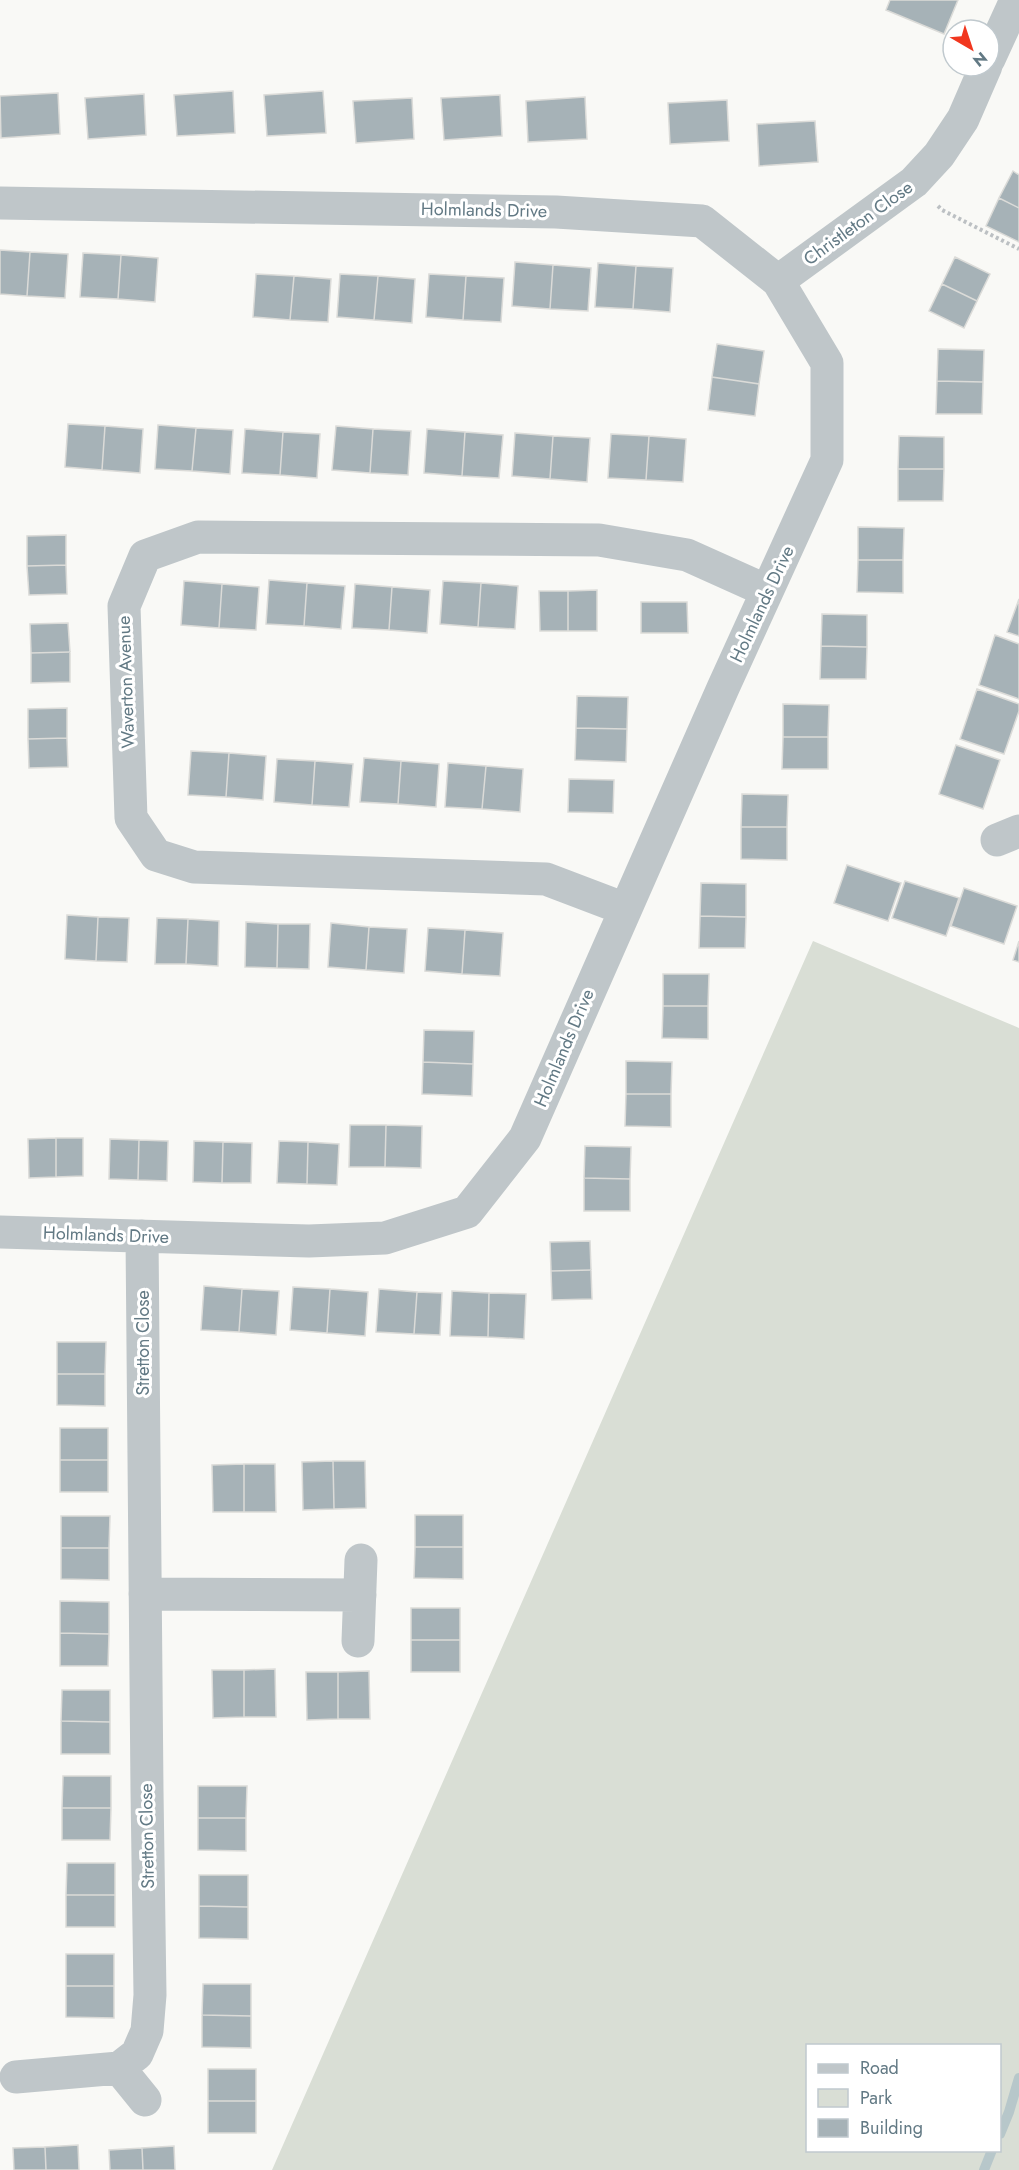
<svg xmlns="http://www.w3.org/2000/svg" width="1019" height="2170" viewBox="0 0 1019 2170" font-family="Jost,sans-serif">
	<rect width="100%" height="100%" fill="#f9f9f6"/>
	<!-- green -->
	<path fill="#d9ded5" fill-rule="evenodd" d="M813,941L1019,1028V2170H272ZM808,2046H1000V2150H808Z"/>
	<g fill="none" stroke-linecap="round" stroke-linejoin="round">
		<!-- stream -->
		<path stroke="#b7c7ca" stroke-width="10" d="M1000,2134L1009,2112L1019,2078
			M984,2170L992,2150"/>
	</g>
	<!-- building -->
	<path fill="#a6b2b7" stroke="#dbdbd8" stroke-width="1.5" d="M890,0H958L944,34L886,10Z
		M233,91L235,133L177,136L174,95Z
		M323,91L326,133L267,136L264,95Z
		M58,93L60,134L1,138L0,96Z
		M144,94L146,135L88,139L85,98Z
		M500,95L502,136L444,140L441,98Z
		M585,97L587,139L528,142L526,101Z
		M412,98L414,139L356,143L353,101Z
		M727,100L729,141L670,144L668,103Z
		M815,121L818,162L759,166L757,124Z
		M1013,171L1019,175V208L999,198Z
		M999,198L1019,208V242L986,226Z
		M0,250L30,252L27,296L0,294Z
		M30,252L68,254L65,298L27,296Z
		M83,253L121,255L118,299L80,297Z
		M121,255L158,258L155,302L118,299Z
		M955,257L990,274L977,301L942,284Z
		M515,262L553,265L550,309L512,306Z
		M598,263L636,266L633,309L595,307Z
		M553,265L591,268L588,311L550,309Z
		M636,266L673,268L670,312L633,309Z
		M256,274L294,276L290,320L253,317Z
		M340,274L378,276L374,320L337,317Z
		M429,274L466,276L463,320L426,317Z
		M294,276L331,279L328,322L290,320Z
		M378,276L415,279L412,323L374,320Z
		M466,276L504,278L501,322L463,320Z
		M942,284L977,301L964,328L929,311Z
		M717,344L764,351L759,384L712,377Z
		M938,349L984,350L983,382L937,381Z
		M712,377L759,384L755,416L708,410Z
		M937,381L983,382L982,414H936Z
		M68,424L105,426L102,470L65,467Z
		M158,425L196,428L192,471L155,469Z
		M105,426L143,429L140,473L102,470Z
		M336,426L373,429L370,473L332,470Z
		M196,428L233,430L230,474L192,471Z
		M245,429L283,432L280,475L242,473Z
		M373,429L411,431L408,475L370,473Z
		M427,429L465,432L462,476L424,473Z
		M283,432L320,434L317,478L280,475Z
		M465,432L503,435L499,478L462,476Z
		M515,433L553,436L550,479L512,476Z
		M611,434L649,436L646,480L608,478Z
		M553,436L590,438L587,482L550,479Z
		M649,436L686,439L683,482L646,480Z
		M899,436L944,437V469H898Z
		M898,469H944L943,501H898Z
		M858,527L904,528L903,560H858Z
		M66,535V565L27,566V536Z
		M858,560H903V593L857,592Z
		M66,565L67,594L29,595L27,566Z
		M269,580L307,583L304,626L266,624Z
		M184,581L222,584L219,628L181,625Z
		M443,581L481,583L478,627L440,624Z
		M307,583L345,586L341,629L304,626Z
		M481,583L518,586L515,629L478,627Z
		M222,584L259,587L256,630L219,628Z
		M355,584L392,587L389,630L352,628Z
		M392,587L430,590L427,633L389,630Z
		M597,590V631H568V591Z
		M539,591H568V631H540Z
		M1019,599V636L1007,632Z
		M641,602H687L688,633H641Z
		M822,614L867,615V647L821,646Z
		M68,623L70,652L31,653L30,624Z
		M995,635L1019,644V699L979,685Z
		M821,646L867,647L866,679H820Z
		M70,652V682L31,683V653Z
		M977,689L1019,704V711L1004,754L960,739Z
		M577,696L628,697L627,729L576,728Z
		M783,704L829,705L828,737H783Z
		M67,708V738L28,739V709Z
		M576,728L627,729L626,762L575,760Z
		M783,737H828V769H782Z
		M67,738L68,767L29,768L28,739Z
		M956,745L1000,760L983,809L939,794Z
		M191,751L229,753L226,797L188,795Z
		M229,753L266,756L263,800L226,797Z
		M364,758L401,761L398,804L360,802Z
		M277,759L315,761L312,805L274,802Z
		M315,761L353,764L349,807L312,805Z
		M401,761L439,764L436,807L398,804Z
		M448,763L486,766L482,809L445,807Z
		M486,766L523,769L520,812L482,809Z
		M569,779L614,780L613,813L568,812Z
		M742,794L788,795L787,827H741Z
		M741,827H787V860L741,859Z
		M847,865L901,883L888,921L834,903Z
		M905,881L959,898L946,936L892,918Z
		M701,883L746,884V917L700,916Z
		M964,888L1017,906L1004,944L951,926Z
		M67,915L98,917L96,961L65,959Z
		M700,916L746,917L745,948H699Z
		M98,917L129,918L127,962L96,961Z
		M157,918L188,919L186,964H155Z
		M188,919L219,921L218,966L186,964Z
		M246,922L278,924L277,968L245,967Z
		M331,923L369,927L366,970L328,967Z
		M278,924H310L309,969L277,968Z
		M369,927L407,929L404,973L366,970Z
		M428,928L465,930L462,974L425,971Z
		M465,930L503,933L500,976L462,974Z
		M1019,941V962L1013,960Z
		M663,974H709L708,1006H663Z
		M663,1006H708V1039L662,1038Z
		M424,1030L474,1031L473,1064L423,1062Z
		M626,1061L672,1062L671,1094H626Z
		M423,1062L473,1064L472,1096L422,1094Z
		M626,1094H671V1127L625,1126Z
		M350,1125H386L385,1167H349Z
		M386,1125L422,1126L421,1168L385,1167Z
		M56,1138H83V1176L56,1177Z
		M56,1138V1177L29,1178L28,1139Z
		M110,1139L139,1140L138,1180L109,1179Z
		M139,1140L168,1141L167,1181L138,1180Z
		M194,1141L223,1142L222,1183L193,1182Z
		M279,1141L308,1142L307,1184L277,1183Z
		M223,1142L252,1143L251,1183H222Z
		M308,1142L339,1144L337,1185L307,1184Z
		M585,1146L631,1147L630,1179L584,1178Z
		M584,1178L630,1179V1211H584Z
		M590,1241L591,1270L551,1271L550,1242Z
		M591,1270L592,1299L552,1300L551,1271Z
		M204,1286L242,1289L239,1332L201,1330Z
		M293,1287L330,1289L327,1333L290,1330Z
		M242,1289L279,1291L276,1335L239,1332Z
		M330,1289L368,1292L365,1336L327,1333Z
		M379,1289L417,1292L414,1334L376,1332Z
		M452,1291L489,1293L488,1337L450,1336Z
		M417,1292L442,1293L440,1335L414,1334Z
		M489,1293L526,1294L524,1339L488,1337Z
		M57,1342H106L105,1374H57Z
		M57,1374H105V1406L57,1405Z
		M60,1428H108V1460H60Z
		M60,1460H108V1492H60Z
		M333,1461L334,1509L303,1510L302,1462Z
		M333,1461H365L366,1508L334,1509Z
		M244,1464V1512H213L212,1465Z
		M244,1464H275L276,1512H244Z
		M415,1515H463V1547H415Z
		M61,1516H110L109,1548H61Z
		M415,1547H463V1579L414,1578Z
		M61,1548H109V1580L61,1579Z
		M60,1601L109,1602V1634L60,1633Z
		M411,1608H460V1640H411Z
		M60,1633L109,1634L108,1666H60Z
		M411,1640H460V1672H411Z
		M275,1669L276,1717H244V1670Z
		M212,1670H244V1717L213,1718Z
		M369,1671L370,1719H338V1672Z
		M306,1672H338V1719L307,1720Z
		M62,1690H110V1722L61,1721Z
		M61,1721L110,1722V1754H61Z
		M63,1776H111V1808H62Z
		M198,1786H247L246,1818H198Z
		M62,1808H111L110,1840H62Z
		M198,1818H246V1851L198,1850Z
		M67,1863H115V1895H66Z
		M199,1875H248V1907L199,1906Z
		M66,1895H115V1927H66Z
		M199,1906L248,1907V1939L199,1938Z
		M66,1954H114V1986H66Z
		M203,1984H251V2016L202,2015Z
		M66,1986H114V2018L66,2017Z
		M202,2015L251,2016V2048L202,2047Z
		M208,2069H256V2101H208Z
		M208,2101H256V2133H208Z
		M78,2145L79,2170H46L45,2147Z
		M174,2146L175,2170H143L142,2148Z
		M45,2147L46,2170H14L13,2148Z
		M142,2148L143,2170H110L109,2150Z"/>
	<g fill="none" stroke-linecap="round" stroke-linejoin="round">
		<!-- path -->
		<path stroke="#bcc0c3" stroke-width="4" stroke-dasharray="3 3" stroke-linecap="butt" d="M938,206L942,210L1019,249"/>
		<!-- minor -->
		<path stroke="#bfc6c9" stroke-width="33" d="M989,59L1016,0
			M0,203L556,212L702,221L778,281L827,363V460L723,688L525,1138L467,1212L385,1238L309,1241L0,1232
			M778,281L914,182L939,155L963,119L986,66
			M997,840L1019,831
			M625,909L546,879L194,867L156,855L131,818L124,606L145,556L198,537L599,540L687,555L767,591
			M145,1594L360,1595
			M358,1641L361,1560
			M119,2068L145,2100
			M16,2077L119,2068L137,2054L147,2031L150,1995L147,1791L142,1236"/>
	</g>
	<g text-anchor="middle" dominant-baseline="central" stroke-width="6" stroke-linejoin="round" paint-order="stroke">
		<!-- street labels -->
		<g font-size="18" fill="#627984" stroke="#fff">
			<text transform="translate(484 210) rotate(1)">Holmlands Drive</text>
			<text transform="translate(858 223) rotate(-36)">Christleton Close</text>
			<text transform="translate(762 604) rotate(-65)">Holmlands Drive</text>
			<text transform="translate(126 682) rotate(-92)">Waverton Avenue</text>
			<text transform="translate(564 1048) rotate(-67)">Holmlands Drive</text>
			<text transform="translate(106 1235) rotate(2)">Holmlands Drive</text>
			<text transform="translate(143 1343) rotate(-90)">Stretton Close</text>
			<text transform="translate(147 1836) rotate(-91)">Stretton Close</text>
		</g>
	</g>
	<!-- legend -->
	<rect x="806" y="2044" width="195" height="108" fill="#ffffff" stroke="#c0c9ce" stroke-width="1.5"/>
	<rect x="818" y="2064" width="30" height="9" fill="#bfc6c9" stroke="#c0c9ce" stroke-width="1.5"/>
	<text x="860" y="2074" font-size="18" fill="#627984">Road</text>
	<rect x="818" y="2089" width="30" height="18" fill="#d9ded5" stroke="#c0c9ce" stroke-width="1.5"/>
	<text x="860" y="2104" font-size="18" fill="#627984">Park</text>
	<rect x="818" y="2119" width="30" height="18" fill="#a6b2b7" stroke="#c0c9ce" stroke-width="1.5"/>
	<text x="860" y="2134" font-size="18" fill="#627984">Building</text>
	<!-- north arrow -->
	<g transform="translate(971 48) rotate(141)"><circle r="28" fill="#ffffff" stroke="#c0c9ce" stroke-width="1.5"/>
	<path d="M0-4.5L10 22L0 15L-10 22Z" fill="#f1371f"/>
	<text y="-9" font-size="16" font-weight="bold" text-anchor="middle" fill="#627984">N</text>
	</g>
</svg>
